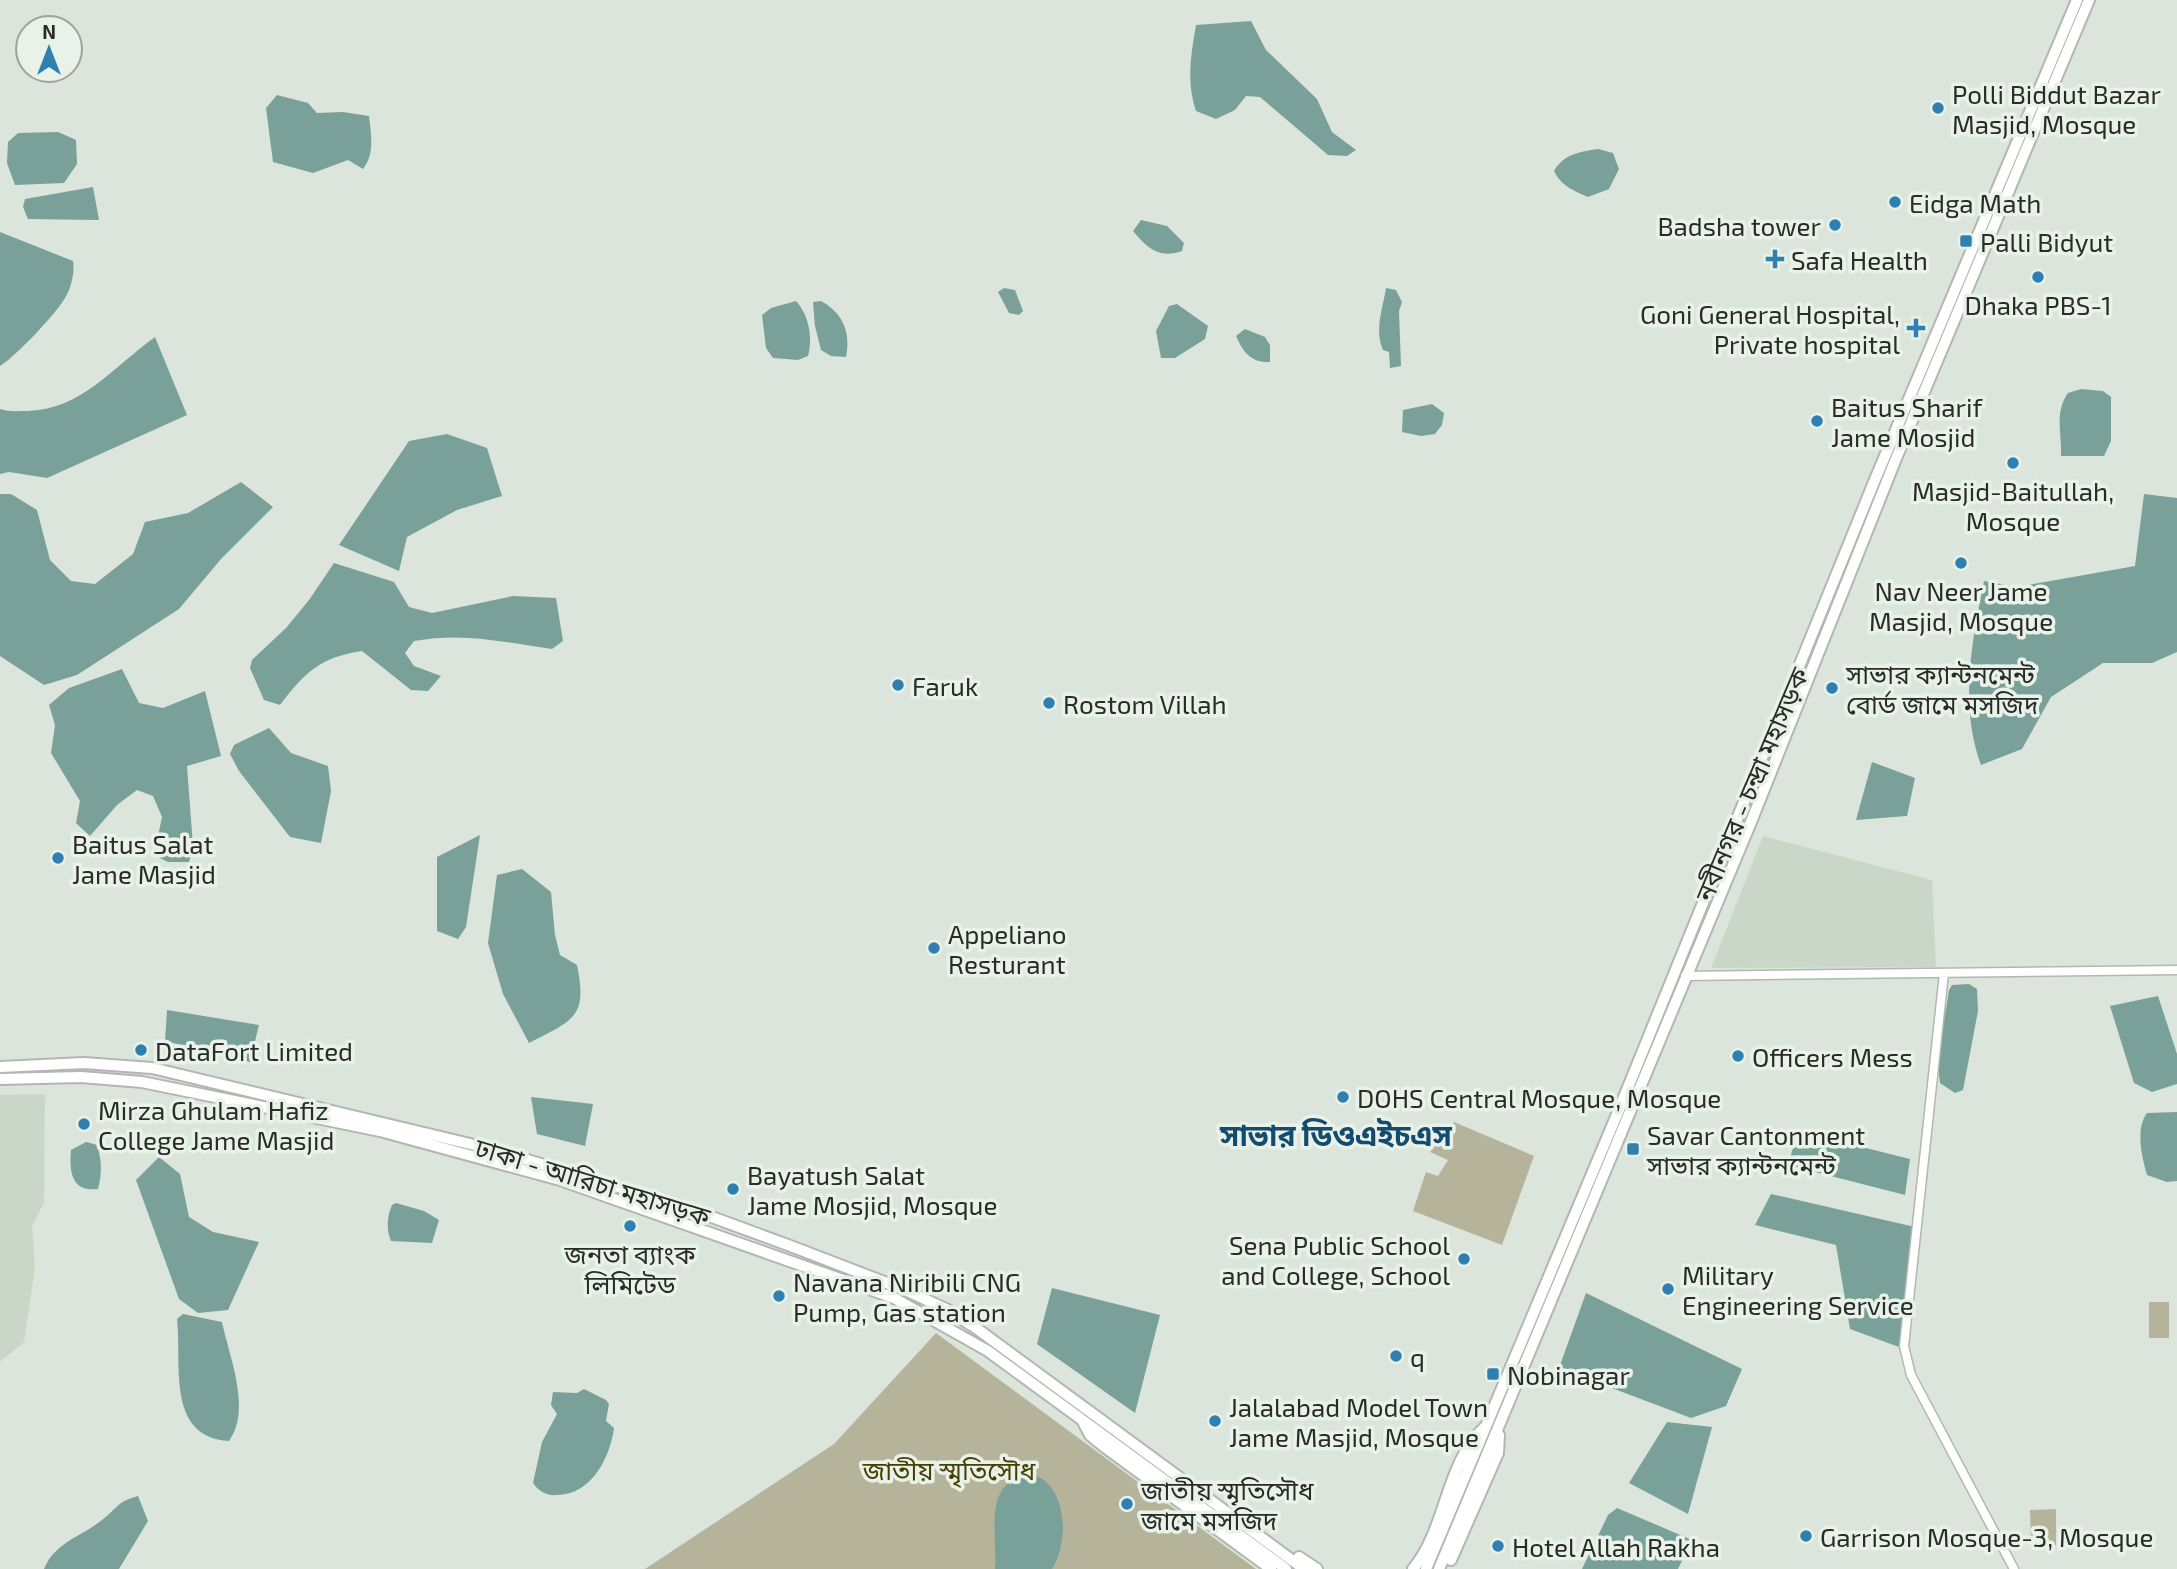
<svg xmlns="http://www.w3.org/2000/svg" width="2177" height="1569" viewBox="0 0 2177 1569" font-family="'Exo 2','Noto Sans Bengali',sans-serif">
	<rect width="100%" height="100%" fill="#dce5db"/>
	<!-- built -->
	<path fill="#cad7c8" d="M1763,836L1932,880L1936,967L1711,968Z
		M45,1094L44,1203L32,1226L35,1268L24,1342L0,1362V1095Z"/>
	<!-- green -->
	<path fill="#b5b49a" d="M1454,1122L1534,1156L1502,1245L1413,1211L1426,1172L1438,1176L1448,1160L1430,1152Z
		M2149,1302H2169V1338H2149Z
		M936,1333L1256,1569H645L834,1444Z
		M2056,1509V1545H2031L2030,1510Z"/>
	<!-- water -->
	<path fill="#79a199" d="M1251,21L1266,50L1317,99L1332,132L1356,150L1347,156L1328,155L1260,97L1246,96L1235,110L1216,119L1196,111C1186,82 1191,54 1196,25Z
		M277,95L308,103L317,113L343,112L369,116C371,134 375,154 363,169L348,160L313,173L273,162L266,108Z
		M58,132L76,140L77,164L64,183L15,185L7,163L8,142L18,133Z
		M1598,149L1613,153L1619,169L1609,189L1588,197C1574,191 1561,186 1554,171C1564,154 1579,152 1598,149Z
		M93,187L99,220L28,219L23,207L25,199Z
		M1141,220L1167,226L1184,243L1182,251C1159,259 1147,248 1133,231Z
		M0,232L73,261C75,272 71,289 65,298C55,315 16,356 0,366Z
		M1004,288L1015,290L1023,311L1019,315L1009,313L998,292Z
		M1386,288L1396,290L1402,302L1399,311L1401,366L1390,368L1389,352L1383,350C1374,330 1383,308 1386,288Z
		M796,301C809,315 813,338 808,356L798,360L773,358L766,348L762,315L771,308Z
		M821,301C843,313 851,332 846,357L831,356L821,350L815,326L813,302Z
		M1177,304L1208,326L1205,339L1175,358H1161L1156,331L1169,306Z
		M1245,329L1265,337L1270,345V362C1251,363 1243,352 1236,336Z
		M155,337L187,415L47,478L9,472L0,474V409C8,412 18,411 27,411C81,410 113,367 155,337Z
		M2081,389L2103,391L2111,397V441L2104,456H2061C2062,433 2054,413 2068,393Z
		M1432,404L1444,413L1442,425L1435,434L1421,436L1402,432L1403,410Z
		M447,434L487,448L502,496L457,510L407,537L399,571L339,545L409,441Z
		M241,482L273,507L221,559L179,609L77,675L44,685L0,656V494H11L37,510L50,560L71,581L95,584L133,554L145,522L188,513Z
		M2144,494L2177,498V652L2152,663H2103L2051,697L2022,749L1981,765C1959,705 1972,640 1984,581L2017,587L2135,566Z
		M334,563L394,582L409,607L432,613L513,596L556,598L563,641L552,649C500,642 466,632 414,641L405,653L414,666L441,676L428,691L411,690L362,651C321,657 305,672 280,705L264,700L250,668L252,660L286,628L309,600Z
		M122,669L139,703L163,708L205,691L221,756L187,766L193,846L189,862H168L154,855L162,817L153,796L137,790L117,805L90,836L76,823L80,801L51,753L55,725L49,705L69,688Z
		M269,728L291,753L328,766L331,791L321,843L290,837L239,771L230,754L234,745Z
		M1872,762L1915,778L1907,816L1856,820Z
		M480,835L466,927L458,939L437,931V857Z
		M522,869L551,892L555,935L560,955L577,965C588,1018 573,1020 529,1043L503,994L488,943L497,875Z
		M1969,984L1977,989L1978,1011L1963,1090L1955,1093L1940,1083C1935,1052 1945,1021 1949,990L1952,985Z
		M2158,996L2177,1054V1084L2152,1092L2134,1083L2110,1006Z
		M167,1010L259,1025L250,1062L165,1041Z
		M531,1097L593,1104L585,1146L537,1134Z
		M2177,1112V1181L2167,1182L2147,1175C2142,1158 2135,1129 2147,1113Z
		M1798,1131L1910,1159L1905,1195L1788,1165Z
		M86,1142L97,1145C102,1161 102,1173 98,1189C72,1192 69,1173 71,1150Z
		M159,1157L180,1174L189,1217L213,1232L259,1242L228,1310L198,1313L179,1299L136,1180Z
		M1771,1194L1915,1227L1899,1347L1850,1329L1836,1245L1755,1225Z
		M396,1203L424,1211L439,1220L432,1243L391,1241C386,1230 387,1216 392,1205Z
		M1052,1288L1160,1315L1135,1413L1037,1344Z
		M1586,1293L1742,1369L1726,1406L1691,1418L1559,1368Z
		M183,1314L222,1322C229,1356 252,1409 229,1441C166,1437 182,1366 177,1319Z
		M584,1389L606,1400L609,1404L606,1421L614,1428C610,1458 591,1495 557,1495C547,1496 538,1491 533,1483L542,1442L557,1414L551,1405L553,1392L577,1393Z
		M1667,1422L1712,1427L1688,1514L1629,1483Z
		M1035,1475C1068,1489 1069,1542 1052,1569H995C998,1536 980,1475 1035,1475Z
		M138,1496L148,1521L119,1569H44C55,1542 81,1537 102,1520C118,1508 116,1502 138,1496Z
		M1617,1508L1692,1540L1678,1569H1582L1608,1515Z"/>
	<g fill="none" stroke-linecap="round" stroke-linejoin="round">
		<!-- tertiary casing -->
		<g stroke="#b0b8af" stroke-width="11">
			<path id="tertiary" d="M1944,973L1904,1346L1911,1375L2014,1569
				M1685,976L2177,970"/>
		</g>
		<!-- trunk casing -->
		<g stroke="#b0b8af" stroke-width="14">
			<path id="trunk" d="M0,1067L84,1063L152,1068L487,1148L679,1205L788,1245L905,1290L946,1309L976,1328L1304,1569
				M0,1079L81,1077L142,1082L380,1131L560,1180L894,1298L988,1351L1286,1569
				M1082,1420L1090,1435L1106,1448L1271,1569
				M1299,1557L1317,1569
				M1451,1560L1498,1453L1499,1435
				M1413,1569C1447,1528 1445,1463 1485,1427
				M1426,1569L1618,1112L1874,482L2077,0
				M1439,1569L1751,822L1895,461L2089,0"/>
		</g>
		<!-- tertiary -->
		<use href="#tertiary" stroke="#fff" stroke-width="8"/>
		<!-- trunk -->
		<use href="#trunk" stroke="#fff" stroke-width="10"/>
	</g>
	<!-- markers -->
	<g fill="#2f80b1" stroke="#e9f2e8" stroke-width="2.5">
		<circle cx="1938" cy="108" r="7"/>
		<circle cx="1895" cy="202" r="7"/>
		<circle cx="1835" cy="225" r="7"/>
		<rect x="1959" y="234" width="14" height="14" rx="3.5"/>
		<path d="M1771.5 248.5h7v7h7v7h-7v7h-7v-7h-7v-7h7z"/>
		<circle cx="2038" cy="277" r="7"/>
		<path d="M1912.5 317.5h7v7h7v7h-7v7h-7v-7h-7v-7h7z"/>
		<circle cx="1817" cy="421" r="7"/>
		<circle cx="2013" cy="463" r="7"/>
		<circle cx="1961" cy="563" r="7"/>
		<circle cx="898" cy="685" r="7"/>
		<circle cx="1832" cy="688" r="7"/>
		<circle cx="1049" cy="703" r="7"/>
		<circle cx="58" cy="858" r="7"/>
		<circle cx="934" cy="948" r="7"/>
		<circle cx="141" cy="1050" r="7"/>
		<circle cx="1738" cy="1056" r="7"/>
		<circle cx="1343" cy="1097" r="7"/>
		<circle cx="84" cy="1124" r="7"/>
		<rect x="1626" y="1142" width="14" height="14" rx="3.5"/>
		<circle cx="733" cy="1189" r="7"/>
		<circle cx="630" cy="1226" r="7"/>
		<circle cx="1464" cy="1259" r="7"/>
		<circle cx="1668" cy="1289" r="7"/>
		<circle cx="779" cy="1296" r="7"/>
		<circle cx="1396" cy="1356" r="7"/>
		<rect x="1486" y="1367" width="14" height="14" rx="3.5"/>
		<circle cx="1215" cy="1421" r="7"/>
		<circle cx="1127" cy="1504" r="7"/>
		<circle cx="1806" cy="1536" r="7"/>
		<circle cx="1498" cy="1546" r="7"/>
	</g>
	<g text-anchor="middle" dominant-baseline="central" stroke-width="7" stroke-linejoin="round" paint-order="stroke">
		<!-- poi labels -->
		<g font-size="26" fill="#292c29" stroke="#e9f2e8" text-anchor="start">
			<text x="1952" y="93">Polli Biddut Bazar<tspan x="1952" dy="30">Masjid, Mosque</tspan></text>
			<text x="1909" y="202">Eidga Math</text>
			<text x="1821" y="225" text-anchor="end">Badsha tower</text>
			<text x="1980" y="241">Palli Bidyut</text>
			<text x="1791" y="259">Safa Health</text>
			<text x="2038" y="304" text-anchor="middle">Dhaka PBS-1</text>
			<text x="1900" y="313" text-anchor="end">Goni General Hospital,<tspan x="1900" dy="30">Private hospital</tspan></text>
			<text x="1831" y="406">Baitus Sharif<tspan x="1831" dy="30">Jame Mosjid</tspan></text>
			<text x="2013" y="490" text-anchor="middle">Masjid-Baitullah,<tspan x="2013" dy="30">Mosque</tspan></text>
			<text x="1961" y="590" text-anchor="middle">Nav Neer Jame<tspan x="1961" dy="30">Masjid, Mosque</tspan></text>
			<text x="1846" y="673">সাভার ক্যান্টনমেন্ট<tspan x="1846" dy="30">বোর্ড জামে মসজিদ</tspan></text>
			<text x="912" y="685">Faruk</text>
			<text x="1063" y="703">Rostom Villah</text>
			<text x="72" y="843">Baitus Salat<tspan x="72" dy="30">Jame Masjid</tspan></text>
			<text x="948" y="933">Appeliano<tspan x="948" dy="30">Resturant</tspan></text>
			<text x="155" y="1050">DataFort Limited</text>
			<text x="1752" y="1056">Officers Mess</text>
			<text x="1357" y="1097">DOHS Central Mosque, Mosque</text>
			<text x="98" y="1109">Mirza Ghulam Hafiz<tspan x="98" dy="30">College Jame Masjid</tspan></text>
			<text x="1647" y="1134">Savar Cantonment<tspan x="1647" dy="30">সাভার ক্যান্টনমেন্ট</tspan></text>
			<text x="747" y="1174">Bayatush Salat<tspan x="747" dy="30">Jame Mosjid, Mosque</tspan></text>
			<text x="1450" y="1244" text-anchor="end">Sena Public School<tspan x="1450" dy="30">and College, School</tspan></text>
			<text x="630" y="1253" text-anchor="middle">জনতা ব্যাংক<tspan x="630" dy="30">লিমিটেড</tspan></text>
			<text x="1682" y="1274">Military<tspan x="1682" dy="30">Engineering Service</tspan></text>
			<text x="793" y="1281">Navana Niribili CNG<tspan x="793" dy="30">Pump, Gas station</tspan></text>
			<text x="1410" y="1356">q</text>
			<text x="1507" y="1374">Nobinagar</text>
			<text x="1229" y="1406">Jalalabad Model Town<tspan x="1229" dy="30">Jame Masjid, Mosque</tspan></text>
			<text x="1141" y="1489">জাতীয় স্মৃতিসৌধ<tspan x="1141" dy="30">জামে মসজিদ</tspan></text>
			<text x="1820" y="1536">Garrison Mosque-3, Mosque</text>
			<text x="1512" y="1546">Hotel Allah Rakha</text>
		</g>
		<!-- street labels -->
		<g font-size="26" fill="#292c29" stroke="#e9f2e8">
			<text transform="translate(1751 784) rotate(-67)">নবীনগর - চন্দ্রা মহাসড়ক</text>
			<text transform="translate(593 1181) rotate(17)">ঢাকা - আরিচা মহাসড়ক</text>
		</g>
		<!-- park labels -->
		<g font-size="26" fill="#453f01" stroke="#e9f2e8">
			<text x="949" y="1469">জাতীয় স্মৃতিসৌধ</text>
		</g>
		<!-- quarter labels -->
		<g font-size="30" font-weight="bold" fill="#134c6e" stroke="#e9f2e8">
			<text x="1336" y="1134">সাভার ডিওএইচএস</text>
		</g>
	</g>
	<!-- north arrow -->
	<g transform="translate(49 49)"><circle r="33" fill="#e9f2e8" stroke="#9ca39c" stroke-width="2"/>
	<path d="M0-5L12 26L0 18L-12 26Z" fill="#2f80b1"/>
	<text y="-10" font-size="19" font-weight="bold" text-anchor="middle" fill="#292c29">N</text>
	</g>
</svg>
